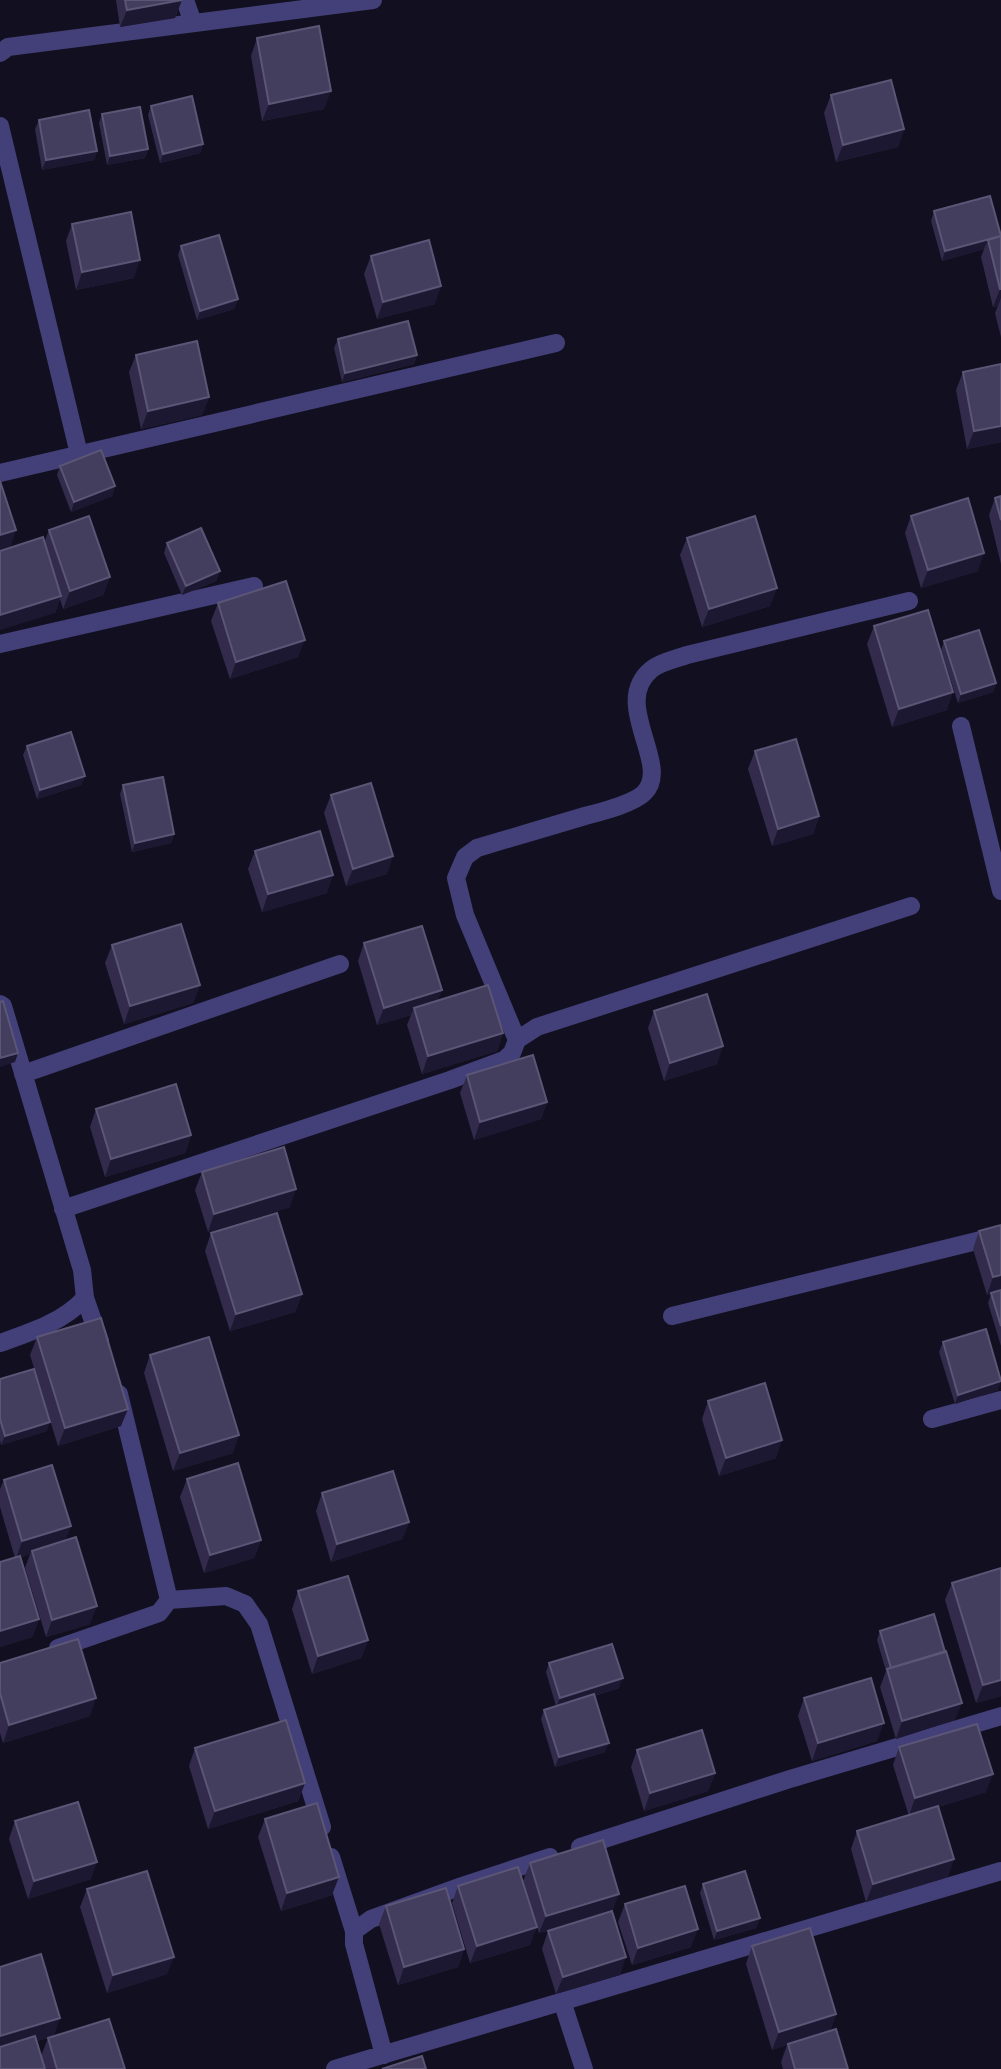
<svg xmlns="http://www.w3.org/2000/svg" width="1001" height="2069" viewBox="0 0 1001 2069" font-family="Karla,sans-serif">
	<rect width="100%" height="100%" fill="#121020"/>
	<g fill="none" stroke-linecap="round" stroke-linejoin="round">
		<!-- minor -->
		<path stroke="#434079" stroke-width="18" d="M185,0L193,23
			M0,53L8,47L373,0
			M0,126L79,454
			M0,473L556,343
			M0,644L254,586
			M961,726L1001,891
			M0,1004L3,1006L82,1270L85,1298C63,1322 31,1332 0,1343
			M517,1040L465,915L456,878L465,857L477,848C513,837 549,827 585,816C600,812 633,804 644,793C673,765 609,703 652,669C661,662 676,659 687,655L909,601
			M23,1074L340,964
			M63,1209L450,1080L504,1060L512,1053L517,1040L537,1027L911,906
			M85,1298L100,1341
			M672,1316L1001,1235
			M932,1419L1001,1400
			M169,1600L226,1596L245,1604L259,1624L322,1827
			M58,1648L159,1613L169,1600L119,1394
			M580,1847L793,1778L1001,1716
			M331,1857L354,1931
			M562,2001L584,2069
			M384,2055L354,1944V1931L371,1919L462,1886L550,1857
			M335,2069L1001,1871"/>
	</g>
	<!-- wall -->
	<path fill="#322b4b" d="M116,0H182L175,18L120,27Z
		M257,38L324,109L262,121L251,56Z
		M831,95L904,129L898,147L836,162L824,113Z
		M151,106L203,144L200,153L160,163L148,115Z
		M102,114L148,149L145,158L107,165L99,123Z
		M39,120L97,151L94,160L42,170L35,129Z
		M934,211L1001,236V337L995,313L998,306L993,307L981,257L984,249L942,261L931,221Z
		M72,224L134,278L76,290L66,241Z
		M181,246L238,299L234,309L197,320L178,255Z
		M371,256L435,304L377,319L364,274Z
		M338,339L417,355L414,364L342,382L334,348Z
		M136,355L209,397L202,415L141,429L129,372Z
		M1001,364V442L967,449L956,390L963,372Z
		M60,466L115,486L112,496L71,512L57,475Z
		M1001,496V564L989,515L995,498Z
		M911,516L978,571L921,588L905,533Z
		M49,530L110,577L103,595L63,609L60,599L55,613L44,543Z
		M687,538L770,606L702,627L680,555Z
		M167,543L220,571L216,581L182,595L164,553Z
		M218,603L298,657L230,679L211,621Z
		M874,626L947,710L892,727L867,644Z
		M944,641L996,683L993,692L958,703L941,650Z
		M27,746L85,776L81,785L37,799L23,755Z
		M755,751L819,816L813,834L772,846L748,769Z
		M123,785L174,834L171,843L132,852L120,794Z
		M331,795L387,874L346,886L324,813Z
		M255,851L327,893L262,912L248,869Z
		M364,943L438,1000L503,1033L497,1051L422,1074L407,1025L411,1015L377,1025L358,961Z
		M112,945L200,985L193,1003L124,1024L105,963Z
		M654,1011L717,1064L664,1081L648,1028Z
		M467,1075L547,1102L541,1119L474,1140L460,1093Z
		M96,1109L191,1135L185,1153L105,1177L90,1127Z
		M202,1172L290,1207L208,1232L195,1190Z
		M1001,1225V1346L988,1303L991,1294L987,1295L973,1249L979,1231Z
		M211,1233L302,1294L295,1312L230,1331L205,1251Z
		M37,1337L121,1426L58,1446L30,1355Z
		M943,1342L998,1390L955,1404L939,1352Z
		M150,1355L233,1453L173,1471L144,1373Z
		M0,1379L47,1431L1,1445L0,1440Z
		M708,1401L776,1458L719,1476L702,1419Z
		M187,1479L261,1540L254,1558L204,1573L180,1497Z
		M4,1480L71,1526L65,1540L90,1624L46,1637L25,1568L30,1554L21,1557L39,1619L32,1637L0,1647V1562L15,1558L0,1507V1489Z
		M322,1493L409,1522L402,1539L331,1562L316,1511Z
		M952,1583L1001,1696L976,1703L945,1600Z
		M298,1591L368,1640L361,1658L312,1674L292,1609Z
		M880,1631L955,1720L896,1739L880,1687L886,1671L877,1640Z
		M0,1663L90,1716L3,1743L0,1733Z
		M549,1663L619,1688L594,1696L605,1752L555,1767L541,1719L544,1710L556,1706L546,1672Z
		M804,1698L877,1741L812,1761L798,1716Z
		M899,1747L986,1792L938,1807L948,1877L866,1902L851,1849L857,1831L909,1816L893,1765Z
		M195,1748L305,1783L298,1801L208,1829L189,1766Z
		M637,1750L715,1773L708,1791L644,1811L631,1767Z
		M265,1819L332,1895L281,1911L258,1837Z
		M15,1821L91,1879L28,1899L9,1839Z
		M530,1863L612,1912L620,1975L556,1994L542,1949L548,1931L568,1925L539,1933L523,1881Z
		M703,1884L760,1918L756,1928L714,1940L700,1893Z
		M458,1886L530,1945L470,1963L452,1903Z
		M87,1889L167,1974L107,1993L80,1907Z
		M625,1904L691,1947L632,1965L618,1922Z
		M386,1906L464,1949L458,1967L398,1985L379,1924Z
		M752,1946L836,2014L830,2031L848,2069H783L781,2062L787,2045L772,2050L746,1964Z
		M0,1967L54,2036L37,2041L41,2056L48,2038L125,2069H0Z"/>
	<!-- shaded-wall -->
	<path fill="#1d1832" d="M182,0L175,18L120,27L127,10Z
		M331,91L324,109L262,121L269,104Z
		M904,129L898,147L836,162L843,145Z
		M203,144L200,153L160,163L163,154Z
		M148,149L145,158L107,165L110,156Z
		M97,151L94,160L42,170L46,160Z
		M988,240L984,249L942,261L945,251Z
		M140,260L134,278L76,290L82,272Z
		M441,286L435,304L377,319L383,302Z
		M1000,289H1001V298L998,306L993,307Z
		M238,299L234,309L197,320L200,311Z
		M417,355L414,364L342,382L345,373Z
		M209,397L202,415L141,429L148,411Z
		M1001,426V442L967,449L974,431Z
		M115,486L112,496L71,512L74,502Z
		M16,530L10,548L0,551V535Z
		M984,553L978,571L921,588L928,570Z
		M220,571L216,581L182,595L186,586Z
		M110,577L103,595L63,609L70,591Z
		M777,588L770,606L702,627L709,609Z
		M61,596L55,613L0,630V615Z
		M305,640L298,657L230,679L236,662Z
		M996,683L993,692L958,703L961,694Z
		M953,692L947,710L892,727L899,709Z
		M85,776L81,785L37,799L40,790Z
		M819,816L813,834L772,846L778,829Z
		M174,834L171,843L132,852L135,843Z
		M393,856L387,874L346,886L353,869Z
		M333,875L327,893L262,912L268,894Z
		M200,985L193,1003L124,1024L130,1006Z
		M442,990L435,1008H414L411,1015L377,1025L384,1008Z
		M503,1033L497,1051L422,1074L428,1056Z
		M723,1046L717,1064L664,1081L670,1063Z
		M18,1053L15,1062L0,1067V1058Z
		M547,1102L541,1119L474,1140L480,1122Z
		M191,1135L185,1153L105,1177L111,1159Z
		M296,1189L290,1207L208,1232L214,1214Z
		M1001,1275V1291L987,1295L993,1277Z
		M302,1294L295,1312L230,1331L236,1314Z
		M1001,1381L998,1390L955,1404L958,1395Z
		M128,1409L121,1426L58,1446L65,1428Z
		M50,1422L47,1431L1,1445L5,1436Z
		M239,1435L233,1453L173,1471L180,1453Z
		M782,1440L776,1458L719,1476L726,1458Z
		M409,1522L402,1539L331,1562L337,1544Z
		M71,1526L64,1544L32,1551L30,1554L16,1559L22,1541Z
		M261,1540L254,1558L204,1573L210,1555Z
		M97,1606L90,1624L46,1637L52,1620Z
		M39,1619L32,1637L0,1647V1631Z
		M368,1640L361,1658L312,1674L318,1656Z
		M623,1678L619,1688L556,1707L560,1698Z
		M1001,1680V1696L976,1703L983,1685Z
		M96,1698L90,1716L3,1743L9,1725Z
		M962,1703L955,1720L896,1739L902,1721Z
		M884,1723L877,1741L812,1761L818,1743Z
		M609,1743L605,1752L555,1767L559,1757Z
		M715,1773L708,1791L644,1811L650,1793Z
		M993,1774L986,1792L909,1816L915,1798Z
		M305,1783L298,1801L208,1829L215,1811Z
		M954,1859L948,1877L866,1902L873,1884Z
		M97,1862L91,1879L28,1899L34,1881Z
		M339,1877L332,1895L281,1911L287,1893Z
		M619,1894L612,1912L539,1933L546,1916Z
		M760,1918L756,1928L714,1940L717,1931Z
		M537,1927L530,1945L470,1963L477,1946Z
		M698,1929L691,1947L632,1965L638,1948Z
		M464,1949L458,1967L398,1985L404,1967Z
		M174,1957L167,1974L107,1993L113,1975Z
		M626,1957L620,1975L556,1994L563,1977Z
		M836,2014L830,2032L772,2050L779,2032Z
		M60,2018L54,2036L0,2052V2036Z"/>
	<!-- building -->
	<path fill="#433d5e" stroke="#5b5576" stroke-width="2" d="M125,0H182L127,10Z
		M319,26L331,91L269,104L257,38Z
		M891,80L904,129L843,145L831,95Z
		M192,96L203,144L163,154L151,106Z
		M140,107L148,149L110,156L102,114Z
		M89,110L97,151L46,160L39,120Z
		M990,196L1001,236L945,251L934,211Z
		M131,212L140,260L82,272L72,224Z
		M219,235L238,299L200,311L181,246Z
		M1001,236V289H1000L988,240Z
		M429,240L441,286L383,302L371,256Z
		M408,321L417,355L345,373L338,339Z
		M197,341L209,397L148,411L136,355Z
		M1001,364V426L974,431L963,372Z
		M101,450L115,486L74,502L60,466Z
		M0,481L16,530L0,535Z
		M1001,496V520L995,498Z
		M968,498L984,553L928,570L911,516Z
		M89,516L110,577L70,591L49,530Z
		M755,516L777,588L709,609L687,538Z
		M201,528L220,571L186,586L167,543Z
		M43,537L61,596L0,615V551Z
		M286,581L305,640L236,662L218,603Z
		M928,610L953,692L899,709L874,626Z
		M979,630L996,683L961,694L944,641Z
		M71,732L85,776L40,790L27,746Z
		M796,739L819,816L778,829L755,751Z
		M163,777L174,834L135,843L123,785Z
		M371,783L393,856L353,869L331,795Z
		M320,831L333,875L268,894L255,851Z
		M181,924L200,985L130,1006L112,945Z
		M422,926L442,990L384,1008L364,943Z
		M488,985L503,1033L428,1056L414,1008Z
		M707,994L723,1046L670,1063L654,1011Z
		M3,1001L18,1053L0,1058V1002Z
		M533,1055L547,1102L480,1122L467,1075Z
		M176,1084L191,1135L111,1159L96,1109Z
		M284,1147L296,1189L214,1214L202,1172Z
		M277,1213L302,1294L236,1314L211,1233Z
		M1001,1225V1275L993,1277L979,1231Z
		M1001,1290V1326L991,1293Z
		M101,1318L128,1409L65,1428L37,1337Z
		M986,1329L1001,1381L958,1395L943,1342Z
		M209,1337L239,1435L180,1453L150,1355Z
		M34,1369L50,1422L5,1436L0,1419V1379Z
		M765,1383L782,1440L726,1458L708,1401Z
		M238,1463L261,1540L210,1555L187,1479Z
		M52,1465L71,1526L22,1541L4,1480Z
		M393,1471L409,1522L337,1544L322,1493Z
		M76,1537L97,1606L52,1620L32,1551Z
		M20,1556L39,1619L0,1631V1562Z
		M1001,1568V1680L983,1685L952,1583Z
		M348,1576L368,1640L318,1656L298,1591Z
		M934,1614L945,1652L891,1668L880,1631Z
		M78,1639L96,1698L9,1725L0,1693V1663Z
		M612,1644L623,1678L560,1698L549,1663Z
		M946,1651L962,1703L902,1721L887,1669Z
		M871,1678L884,1723L818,1743L804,1698Z
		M594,1694L609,1743L559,1757L544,1710Z
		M286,1720L305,1783L215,1811L195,1748Z
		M977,1724L993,1774L915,1798L899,1747Z
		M702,1730L715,1773L650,1793L637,1750Z
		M78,1802L97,1862L34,1881L15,1821Z
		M317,1803L339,1877L287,1893L265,1819Z
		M938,1806L954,1859L873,1884L857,1831Z
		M603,1840L619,1894L546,1916L530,1863Z
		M518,1867L537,1927L477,1946L458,1886Z
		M147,1871L174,1957L113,1975L87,1889Z
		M745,1871L760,1918L717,1931L703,1884Z
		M685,1886L698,1929L638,1948L625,1904Z
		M446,1888L464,1949L404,1967L386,1906Z
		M612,1911L626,1957L563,1977L548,1931Z
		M810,1928L836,2014L779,2032L752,1946Z
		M41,1954L60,2018L0,2036V1967Z
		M109,2019L125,2069H57L48,2038Z
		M836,2029L848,2069H795L788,2044Z
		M35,2036L45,2069H0V2047Z
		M422,2056L426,2069H382Z"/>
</svg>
